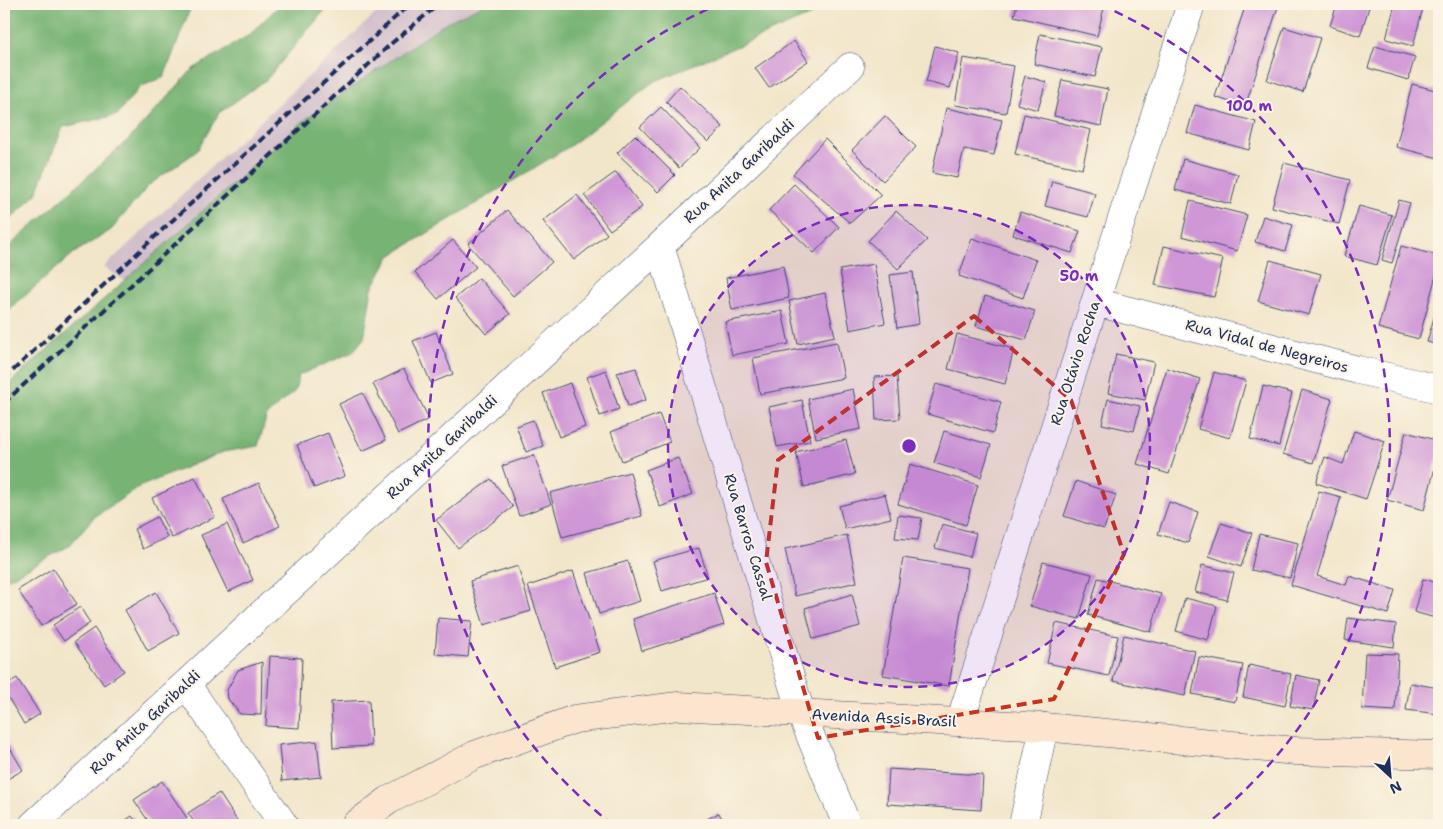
<svg xmlns="http://www.w3.org/2000/svg" width="1443" height="829" viewBox="0 0 1443 829" font-family="'Shantell Sans',sans-serif">
	<rect width="100%" height="100%" fill="#fcf5e5"/>
	<filter id="ink" filterUnits="userSpaceOnUse"><feTurbulence type="fractalNoise" baseFrequency=".02" numOctaves="2"/><feDisplacementMap in="SourceGraphic" scale="10" xChannelSelector="R" yChannelSelector="G"/><feConvolveMatrix kernelMatrix="1 2 1 2 8 2 1 2 1" color-interpolation-filters="sRGB"/></filter>
	<filter id="wash" filterUnits="userSpaceOnUse"><feTurbulence type="fractalNoise" baseFrequency=".0096" numOctaves="4" result="noise"/><feDisplacementMap in="SourceGraphic" scale="20" xChannelSelector="R" yChannelSelector="G"/><feGaussianBlur stdDeviation="1.12" result="paint"/><feColorMatrix in="noise" values="0 0 0 0 0 0 0 0 0 0 0 0 0 0 0 0 0 1.4 0 .05"/><feComposite in="paint" operator="in"/></filter>
	<g filter="url(#wash)">
		<rect width="100%" height="100%" fill="#f2e6ca"/>
		<!-- industrial -->
		<path fill="#d1bdca" d="M386,4H553L164,307L104,267Z"/>
		<!-- forest -->
		<path fill="#77b373" stroke="#497168" d="M4,4H192L164,77L140,87L117,115L63,127L36,194L4,226Z
			M281,4H330L267,79L219,113L197,151L149,185L111,230L74,253L4,314V251L129,139L193,69L249,35Z
			M485,4H837L653,82L570,146L390,256L372,288L364,338L353,352L299,375L295,391L267,415L258,446L223,452L139,487L93,518L69,546L4,581V388L305,120L445,23Z"/>
		<g id="blocks">
			<!-- building -->
			<path fill="#d097d7" d="M1017,4H1105L1097,36L1014,16Z
				M1246,4H1279L1245,107L1215,97Z
				M1337,4H1370L1360,36L1330,26Z
				M1395,4H1424L1413,46L1386,39Z
				M1284,27L1320,38L1303,92L1267,80Z
				M1040,34L1102,47L1095,77L1034,64Z
				M794,41L808,61L769,88L755,68Z
				M935,46L959,53L950,88L926,82Z
				M1375,46L1415,57L1408,80L1368,68Z
				M963,58L1014,66L1006,113L955,105Z
				M1025,76L1046,82L1038,110L1017,104Z
				M1062,80L1108,89L1101,126L1054,116Z
				M1412,84L1439,91V158L1396,147Z
				M680,86L723,127L708,142L666,102Z
				M1195,105L1256,122L1249,150L1187,133Z
				M661,107L700,148L679,168L640,127Z
				M946,108L1002,120L994,155L964,149L957,178L932,173Z
				M1024,114L1091,130L1082,169L1015,154Z
				M885,116L916,147L883,181L852,150Z
				M635,135L675,175L658,192L617,153Z
				M825,139L881,195L850,223L793,174Z
				M1183,159L1238,174L1231,204L1175,190Z
				M1284,163L1350,180L1339,224L1272,207Z
				M616,172L642,207L610,230L584,195Z
				M1052,181L1095,193L1088,217L1045,206Z
				M794,184L839,227L814,253L769,210Z
				M577,195L607,234L574,260L543,221Z
				M1399,200L1410,203L1392,263L1382,260Z
				M1190,201L1247,215L1237,251L1182,236Z
				M1359,206L1392,215L1377,265L1344,256Z
				M507,210L552,262L513,296L468,244Z
				M896,211L927,240L898,269L868,241Z
				M1020,212L1080,231L1072,253L1013,235Z
				M1263,216L1293,225L1285,251L1255,242Z
				M972,238L1036,260L1023,298L959,276Z
				M453,240L476,267L438,299L415,272Z
				M1164,246L1223,259L1214,297L1155,285Z
				M1401,246L1439,256V264L1419,339L1378,328Z
				M1270,260L1321,274L1309,315L1258,301Z
				M874,264L885,323L850,330L840,270Z
				M783,266L789,298L732,310L726,278Z
				M913,272L919,324L897,328L890,275Z
				M479,278L510,314L486,334L455,298Z
				M825,293L835,336L798,344L789,301Z
				M985,296L1035,311L1026,340L976,326Z
				M1439,300V345L1427,342Z
				M782,311L789,344L732,355L725,322Z
				M436,332L453,374L431,383L413,341Z
				M957,334L1014,349L1005,384L948,369Z
				M837,342L844,378L760,394L753,358Z
				M1116,354L1154,362L1145,400L1108,393Z
				M636,368L646,400L628,406L617,373Z
				M1167,368L1200,379L1169,474L1137,464Z
				M404,369L429,419L398,434L373,384Z
				M606,370L619,409L600,416L587,377Z
				M1214,372L1246,381L1230,438L1198,429Z
				M897,376L900,419L876,420L874,377Z
				M570,383L585,427L559,437L543,393Z
				M936,384L1001,402L993,433L927,414Z
				M1263,386L1292,393L1279,446L1250,439Z
				M853,389L861,429L816,438L808,399Z
				M1302,390L1332,399L1313,463L1283,454Z
				M363,393L386,440L362,451L339,404Z
				M1108,399L1140,406L1134,431L1102,424Z
				M802,400L810,441L777,447L769,407Z
				M659,414L670,442L622,461L611,432Z
				M533,420L543,446L526,452L516,426Z
				M944,431L991,445L981,477L934,463Z
				M1354,431L1385,441L1366,499L1316,483L1325,457L1343,464Z
				M1406,432L1439,441V452L1424,510L1387,500Z
				M328,433L345,476L314,488L297,445Z
				M846,440L855,474L804,487L796,452Z
				M534,455L551,504L519,516L502,466Z
				M678,458L693,494L660,507L646,470Z
				M910,464L978,485L966,525L898,504Z
				M630,472L642,516L562,537L550,493Z
				M195,477L215,517L172,538L152,498Z
				M491,479L513,507L458,548L436,520Z
				M1076,481L1116,495L1104,529L1064,516Z
				M259,483L280,526L243,543L223,499Z
				M1319,491L1341,497L1317,576L1346,585L1349,576L1395,590L1388,614L1291,585Z
				M885,494L891,518L845,529L839,506Z
				M1169,502L1198,512L1188,543L1158,534Z
				M898,515L922,518L918,540L895,538Z
				M157,517L167,537L143,549L134,529Z
				M1221,523L1252,533L1241,567L1209,556Z
				M227,524L253,580L228,592L201,535Z
				M942,524L976,533L970,557L935,548Z
				M1259,534L1298,543L1290,578L1251,570Z
				M847,535L857,582L795,596L785,549Z
				M699,548L708,577L662,591L653,561Z
				M903,558L968,568L949,686L883,675Z
				M628,561L640,601L599,614L587,573Z
				M1043,562L1092,574L1079,619L1030,606Z
				M1202,565L1234,573L1227,600L1195,592Z
				M518,566L531,611L484,625L470,581Z
				M53,568L77,604L41,626L18,590Z
				M573,571L600,652L555,667L528,586Z
				M1098,578L1161,594L1151,632L1088,615Z
				M1423,579L1439,583V619L1414,612Z
				M156,592L179,633L148,651L125,610Z
				M714,593L724,625L642,651L633,619Z
				M852,594L860,626L813,639L805,608Z
				M1185,598L1217,606L1208,640L1176,631Z
				M80,607L90,623L64,641L53,625Z
				M438,618L472,621L468,657L435,654Z
				M1348,618L1396,624L1394,647L1345,640Z
				M1056,623L1118,636L1109,676L1047,663Z
				M94,628L124,671L104,685L74,642Z
				M1124,635L1195,651L1185,696L1113,681Z
				M1365,653L1398,654L1395,711L1362,709Z
				M270,656L302,658L299,728L266,726Z
				M1199,657L1243,665L1235,702L1192,694Z
				M262,662L261,715L240,714L228,699L227,690L238,670Z
				M1249,665L1291,674L1285,706L1243,697Z
				M1296,675L1319,680L1313,710L1290,706Z
				M17,678L40,714L24,724L4,691V686Z
				M1410,683L1439,688V714L1406,710Z
				M369,700L371,746L333,748L331,702Z
				M4,738L23,770L4,781Z
				M317,741L321,777L282,781L279,745Z
				M889,769L983,775L981,810L887,804Z
				M162,781L187,818L176,825H151L134,800Z
				M219,793L240,825H196L188,813Z
				M719,813L725,825H700L699,823Z
				M132,816L138,825H119Z"/>
		</g>
	</g>
	<g filter="url(#ink)">
		<use href="#blocks" fill-opacity="0" stroke="#3b4a6e" stroke-width="1"/>
		<g fill="none" stroke-linecap="round" stroke-linejoin="round">
			<!-- street casing -->
			<g stroke="#3b4a6e" stroke-width="29">
				<path id="street" d="M660,246L801,713L847,825
					M1095,302L1358,370L1439,389
					M186,684L284,825
					M960,722L1191,4
					M33,825L660,246L850,67
					M1023,825L1044,727"/>
			</g>
			<!-- secondary casing -->
			<g stroke="#3b4a6e" stroke-width="29">
				<path id="secondary" d="M355,825L389,800L475,755L575,719L678,706L1044,727L1296,751L1439,755"/>
			</g>
			<!-- street -->
			<use href="#street" stroke="#fff" stroke-width="28"/>
			<!-- secondary -->
			<use href="#secondary" stroke="#fbe5cf" stroke-width="28"/>
			<!-- rail -->
			<path stroke="#1b2f5e" stroke-width="4" stroke-dasharray="8 4" stroke-linecap="butt" d="M4,379L162,230L410,4
				M4,403L393,42L439,4"/>
		</g>
	</g>
	<!-- marked area -->
	<path fill="none" stroke="#c8321e" stroke-width="4" stroke-dasharray="10 6" stroke-linejoin="round" d="M974,316L1071,400L1124,554L1054,699L818,738L766,562L778,460Z"/>
	<!-- distance rings -->
	<circle cx="909" cy="446" r="241" fill="#7b2cbf" fill-opacity=".12"/>
	<g fill="none" stroke="#7b2cbf" stroke-width="2.5" stroke-dasharray="9 6">
		<circle cx="909" cy="446" r="241"/>
		<path d="M613 825A481 481 0 0 1 717 5M1101 5A481 481 0 0 1 1205 825"/>
	</g>
	<g text-anchor="middle" dominant-baseline="central" stroke-width="4" stroke-linejoin="round" paint-order="stroke">
		<!-- street labels -->
		<g font-size="15" fill="#1b2f5e" stroke="#fcf5e5">
			<text transform="translate(739 171) rotate(-43)">Rua Anita Garibaldi</text>
			<text transform="translate(1267 346) rotate(15)">Rua Vidal de Negreiros</text>
			<text transform="translate(1075 363) rotate(-72)">Rua Otávio Rocha</text>
			<text transform="translate(442 447) rotate(-43)">Rua Anita Garibaldi</text>
			<text transform="translate(748 537) rotate(73)">Rua Barros Cassal</text>
			<text transform="translate(884 718) rotate(3)">Avenida Assis Brasil</text>
			<text transform="translate(145 722) rotate(-43)">Rua Anita Garibaldi</text>
		</g>
	</g>
	<circle cx="909" cy="446" r="8" fill="#7b2cbf" stroke="#fcf5e5" stroke-width="2.5"/>
	<g font-size="15" text-anchor="middle" font-weight="bold" fill="#7b2cbf" stroke="#fcf5e5" stroke-width="4" stroke-linejoin="round" paint-order="stroke">
		<text x="1249" y="111">100 m</text>
		<text x="1079" y="281">50 m</text>
	</g>
	<!-- margin -->
	<rect width="1443" height="829" fill="none" stroke="#fcf5e5" stroke-width="20"/>
	<!-- north arrow -->
	<g transform="translate(1390 776) rotate(154)" stroke="#fcf5e5" stroke-width="4" paint-order="stroke">
	<path d="M0-4L9 19L0 12L-9 19Z" fill="#1b2f5e"/>
	<text y="-8" font-size="14" font-weight="bold" text-anchor="middle" fill="#1b2f5e">N</text>
	</g>
</svg>
